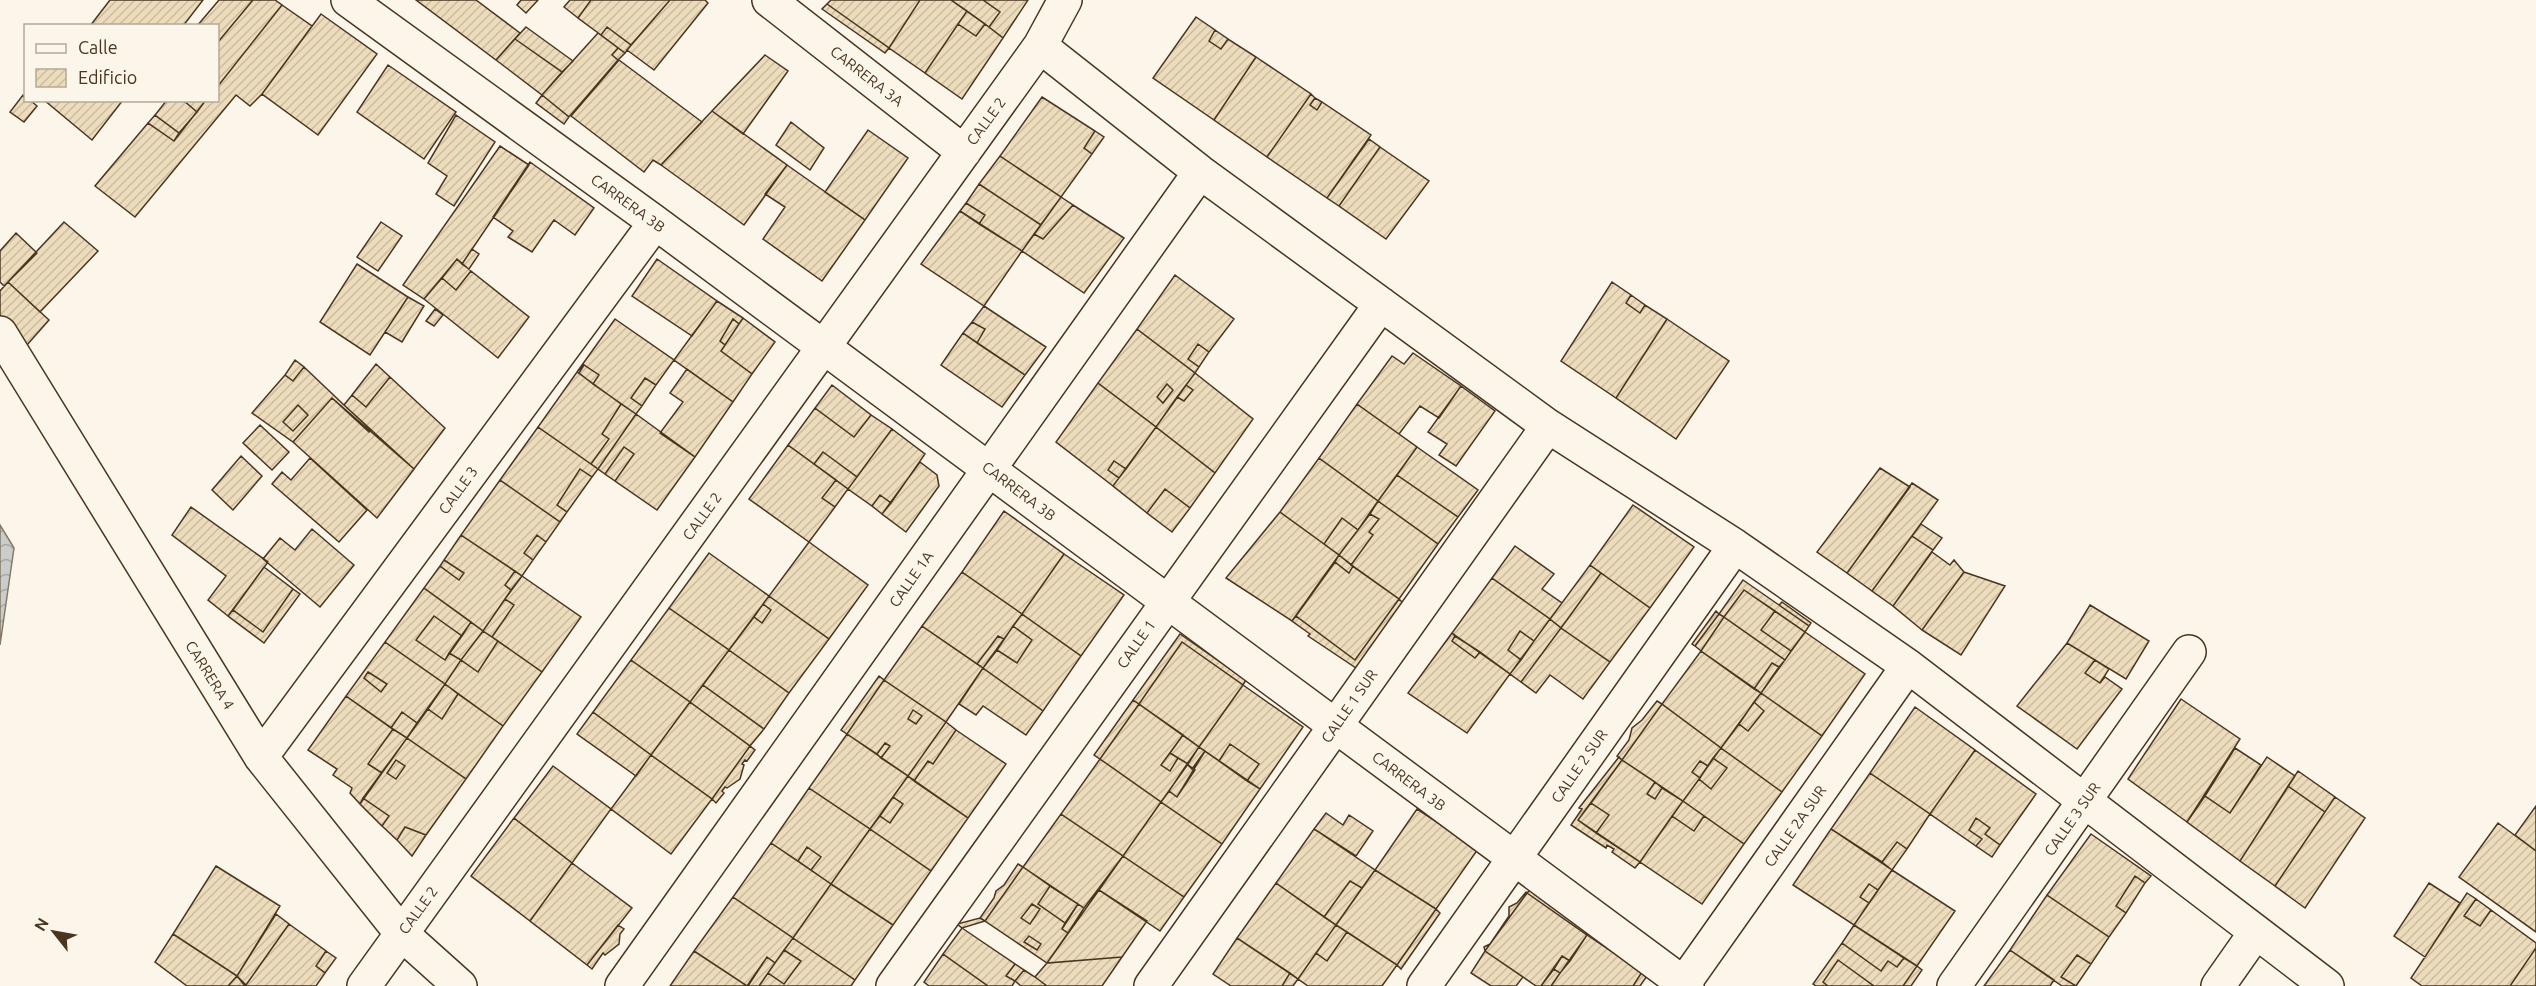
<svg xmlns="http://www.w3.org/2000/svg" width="2536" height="986" viewBox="0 0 2536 986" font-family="Ubuntu,sans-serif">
	<defs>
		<pattern id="water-waves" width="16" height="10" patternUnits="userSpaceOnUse" patternTransform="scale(1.5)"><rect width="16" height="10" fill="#c9cecd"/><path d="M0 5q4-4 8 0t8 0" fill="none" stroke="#a5a8a6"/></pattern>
		<pattern id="building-hatch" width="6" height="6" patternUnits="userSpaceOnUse" patternTransform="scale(1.5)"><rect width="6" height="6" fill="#ecdcbc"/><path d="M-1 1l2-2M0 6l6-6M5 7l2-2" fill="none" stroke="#ccbda1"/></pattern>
	</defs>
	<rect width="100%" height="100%" fill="#fbf6e9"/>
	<!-- water -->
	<path fill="url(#water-waves)" stroke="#887966" stroke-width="1.5" d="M0,525L14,548L0,645Z"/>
	<!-- building -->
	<path fill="url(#building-hatch)" stroke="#4a3520" stroke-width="1.5" d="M110,0H203L183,26H90Z
		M219,0H253L218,42V26H197Z
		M253,0H275L282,5L218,86V42Z
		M416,0H476L520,33L496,60Z
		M521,0H538L526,13L517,5Z
		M570,0H591L578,18L564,7Z
		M591,0H670L631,45L607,27L601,35L578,18Z
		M670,0H705L708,3L654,70L627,50Z
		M831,0H920L889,48L827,4Z
		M920,0H951L967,11L925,73L889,48Z
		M951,0H983L1000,12L989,27Z
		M983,0H1028L1003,38L989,27L1000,12Z
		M827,4L889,48L885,53L822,9Z
		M282,5L312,26L262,94L250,106L236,95L135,217L95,186L148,123L174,141L206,100H218V86Z
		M967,11L985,24L976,36L958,24Z
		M321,14L377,54L318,135L262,94Z
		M1196,17L1215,30L1209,41L1221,49L1228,39L1256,57L1214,120L1153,78Z
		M958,24L976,36L985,24L1003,38L962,99L925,73Z
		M526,27L573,61L562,72L515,39Z
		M607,27L631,45L625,53L601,35Z
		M1215,30L1228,39L1221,49L1209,41Z
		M598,33L618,48L612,55L618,60L569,117L542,95Z
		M515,39L562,72L542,95L496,60Z
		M618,48L625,53L618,60L612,55Z
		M765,55L788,71L743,134L712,111Z
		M1256,57L1311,94L1267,157L1214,120Z
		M619,60L702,122L661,165L653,160L644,172L571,116Z
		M388,65L456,112L424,159L357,112Z
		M1311,94L1315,98L1310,105L1317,110L1322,102L1371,135L1327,198L1267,157Z
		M23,95L26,100H30L37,106L24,122L10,112Z
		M542,95L569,117L564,124L536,103Z
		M1042,97L1095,131L1084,148L1092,154L1061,197L1000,156Z
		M1315,98L1322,102L1317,110L1310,105Z
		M44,100H123L92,140Z
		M167,100H183L197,112L179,133L155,115Z
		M183,100H206L197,112Z
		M712,111L787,165L744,225L661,165Z
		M155,115L179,133L174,141L148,123Z
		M456,115L495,142L454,206L436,194L447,176L428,163Z
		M791,122L824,148L810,170L776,145Z
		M868,130L908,158L865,220L825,192Z
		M1095,131L1104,137L1092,154L1084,148Z
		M1369,139L1380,147L1339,206L1327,198Z
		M500,146L529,165L462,264L457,259L424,299L403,285Z
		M1380,147L1429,181L1386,239L1339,206Z
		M1000,156L1061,197L1041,225L979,184Z
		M530,162L594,208L575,235L554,220L532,252L508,237L513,231L493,217Z
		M787,165L865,220L822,281L763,239L785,207L765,194Z
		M979,184L1041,225L1022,251L979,224L985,215L966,203Z
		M1061,197L1073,205L1043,239L1034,234Z
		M966,203L985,215L979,224L960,211Z
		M1073,205L1124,238L1084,293L1022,251L1034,234L1043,239Z
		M960,211L1022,251L984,306L921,264Z
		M64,222L98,251L40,312L8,282Z
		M381,222L402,236L378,271L357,257Z
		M16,233L37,253L4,286L0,282V251Z
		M472,249L479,254L469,269L462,264Z
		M457,259L471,271L456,290L442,278Z
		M657,259L717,301L692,336L632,296Z
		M357,264L408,297L370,355L320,322Z
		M471,271L529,317L498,358L424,299L442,278L456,290Z
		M1175,275L1234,319L1209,352L1198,344L1188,359L1199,367L1195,373L1137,329Z
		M8,282L49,320L27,345L0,319V291Z
		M1612,282L1631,295L1626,303L1640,313L1645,305L1667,319L1616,398L1561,361Z
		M1631,295L1645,305L1640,313L1626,303Z
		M408,297L424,306L402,342L385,332Z
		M717,301L743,318L739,324L733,319L720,341L725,345L721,351L752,374L733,402L674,360Z
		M984,306L1046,347L1025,375L977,343L985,329L972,322Z
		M435,309L443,315L434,326L426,321Z
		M743,318L775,342L752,374L721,351Z
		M615,319L674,360L656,385L645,378L631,398L642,406L636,414L593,384L599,375L584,365L577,372Z
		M733,319L739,324L725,345L720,341Z
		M1667,319L1729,361L1676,439L1616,398Z
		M972,322L985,329L977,343L963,333Z
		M1137,329L1195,373L1156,427L1098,383Z
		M963,333L1025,375L1002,407L941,365Z
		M1198,344L1209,352L1199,367L1188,359Z
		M1413,353L1461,386L1439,418L1420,406L1399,434L1357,404L1392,356L1404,364Z
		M295,360L304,367L293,381L285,375Z
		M376,364L390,377L366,407L352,395Z
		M584,365L599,375L593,384L579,373Z
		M304,367L344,405L371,430L369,432L332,398L293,442L252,413L285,375L293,381Z
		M687,369L733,402L695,457L660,433L683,402L670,393Z
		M577,372L621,404L602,434L609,439L591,464L538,427Z
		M1195,373L1253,419L1215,473L1156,427L1177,397L1184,401L1193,390L1186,385Z
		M390,377L445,428L414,469L344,405L352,395L366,407Z
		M645,378L656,385L642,406L631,398Z
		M1098,383L1156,427L1126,469L1114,461L1108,470L1119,478L1113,486L1056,442Z
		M1167,384L1173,390L1163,403L1157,397Z
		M832,385L871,415L854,437L815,408Z
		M1186,385L1193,390L1184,401L1177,397Z
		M1461,386L1495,411L1456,466L1439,455L1447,444L1428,432Z
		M332,398L414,469L377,518L293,442Z
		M621,404L636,414L598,469L591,464L609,439L602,434Z
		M1357,404L1417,447L1378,501L1319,458Z
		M298,405L308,415L293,431L283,422Z
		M815,408L854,437L871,415L892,429L857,477L823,452L814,464L788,445Z
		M636,414L695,457L657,510L615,481L634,454L624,447L605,474L598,469Z
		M260,425L289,452L272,470L243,443Z
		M538,427L598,469L592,477L580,469L557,505L567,512L560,522L500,480Z
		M1156,427L1215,473L1190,508L1165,489L1147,513L1113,486Z
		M892,429L925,454L891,503L880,495L872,506L848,489Z
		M788,445L836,480L822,498L835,507L809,542L749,499Z
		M624,447L634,454L615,481L605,474Z
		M1417,447L1478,490L1458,517L1397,475Z
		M823,452L857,477L848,489L814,464Z
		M241,456L262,476L233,510L212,490Z
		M310,458L367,510L339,542L272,484L282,472L291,480Z
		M1319,458L1378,501L1358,530L1342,518L1324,544L1280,512Z
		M1114,461L1126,469L1119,478L1108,470Z
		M920,462L937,475L939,486L906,532L882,514Z
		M1880,468L1910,487L1847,573L1817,552Z
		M580,469L592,477L567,512L557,505Z
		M1397,475L1458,517L1438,544L1378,501Z
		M500,480L560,522L546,542L537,535L524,553L533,560L522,576L461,535Z
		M836,480L848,489L835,507L822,498Z
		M1912,483L1938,500L1872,591L1847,573Z
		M1165,489L1190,508L1172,532L1147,513Z
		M880,495L891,503L882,514L872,506Z
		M1378,501L1438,544L1399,599L1351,565L1373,535L1369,532L1379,519L1370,514Z
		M1633,505L1694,547L1650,608L1590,565Z
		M191,507L268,562L228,616L208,600L226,576L172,535Z
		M1004,511L1064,554L1022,614L962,572Z
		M1280,512L1339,555L1292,621L1226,578Z
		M1370,514L1379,519L1369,532L1373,535L1351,565L1339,555Z
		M1342,518L1358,530L1339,555L1324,544Z
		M1921,524L1942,538L1933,550L1912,536Z
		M312,529L354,565L320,607L263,559L280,538L295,550Z
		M461,535L515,571L505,585L511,590L483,631L424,588L440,566L459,580L464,573L444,560Z
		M537,535L546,542L533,560L524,553Z
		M1912,536L1933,550L1893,606L1872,591Z
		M809,542L868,585L829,639L769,596Z
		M1515,546L1554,574L1542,589L1562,603L1550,619L1492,578Z
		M1932,552L1950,565L1954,560L1964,572L1922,630L1893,606Z
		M709,553L769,596L729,650L669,608Z
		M1064,554L1124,595L1081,656L1022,614Z
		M1339,555L1353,566L1349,573L1335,562Z
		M444,560L464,573L459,580L440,566Z
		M1335,562L1349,573L1353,566L1399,599L1355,660L1296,616Z
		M1590,565L1601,573L1561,628L1550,619Z
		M264,567L293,589L263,632L233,610Z
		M515,571L522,576L511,590L505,585Z
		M962,572L1022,614L1004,639L998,636L977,664L922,626Z
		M1964,572L2005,586L1961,655L1922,630Z
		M1601,573L1650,608L1610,662L1561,628Z
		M522,576L581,617L542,672L492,637L514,605L505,599Z
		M1492,578L1550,619L1534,641L1520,631L1508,650L1521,660L1510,674L1452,633Z
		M1743,580L1779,605L1809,626L1805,632L1744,590L1724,617L1719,614Z
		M424,588L471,622L462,636L434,616L416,640L445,660L449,653L461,660L445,684L385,642Z
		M293,589L300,594L264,643L228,616L233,610L263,632Z
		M1744,590L1775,611L1761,630L1791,651L1785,660L1724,617Z
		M769,596L829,639L789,693L729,650L754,617L762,623L771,610L763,604Z
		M505,599L514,605L492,637L483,631Z
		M1399,599L1403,603L1356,668L1308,636L1310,634L1292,621L1296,616L1355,660Z
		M1782,602L1811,623L1809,626L1779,605Z
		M763,604L771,610L762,623L754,617Z
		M2090,605L2149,641L2126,679L2067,643Z
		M669,608L729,650L690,702L631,660Z
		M1716,611L1719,614L1695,646L1692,644Z
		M1775,611L1805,632L1791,651L1761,630Z
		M1022,614L1081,656L1043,711L983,668L997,650L1017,663L1032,640L1013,626Z
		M1719,614L1724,617L1701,651L1695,646Z
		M434,616L462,636L445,660L416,640Z
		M1724,617L1785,660L1779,667L1772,663L1754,689L1701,651Z
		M1550,619L1561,628L1521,682L1510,674Z
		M471,622L483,631L461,660L449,653Z
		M922,626L983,668L946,722L884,680Z
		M1013,626L1032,640L1017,663L997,650Z
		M1561,628L1610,662L1583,699L1550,675L1536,693L1521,682Z
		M483,631L498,641L478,672L461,660Z
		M1520,631L1534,641L1521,660L1508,650Z
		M1805,632L1865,674L1822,736L1761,693Z
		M1452,633L1455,636L1452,641L1475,658L1480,652L1510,674L1467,733L1408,693Z
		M1180,634L1246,680L1243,685L1182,642L1139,704L1133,700Z
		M998,636L1004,639L983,668L977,664Z
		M1455,636L1480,652L1475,658L1452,641Z
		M498,641L542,672L503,726L445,684L461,660L478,672Z
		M385,642L445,684L417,723L402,712L391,728L346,696Z
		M1182,642L1243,685L1199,747L1139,704Z
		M2067,643L2095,660L2085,673L2100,683L2105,677L2122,689L2077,749L2017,706Z
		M729,650L789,693L764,729L703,685Z
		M1701,651L1761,693L1721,748L1662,704Z
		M631,660L690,702L651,755L593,712Z
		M2095,660L2109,669L2100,683L2085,673Z
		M1772,663L1779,667L1761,693L1754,689Z
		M983,668L1043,711L1026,735L983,706L976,715L959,704Z
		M368,672L387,684L381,692L364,678Z
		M879,676L884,680L847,734L841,730Z
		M884,680L946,722L908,776L881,758L890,746L885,743L877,754L847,734Z
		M445,684L458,694L442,719L428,709Z
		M703,685L764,729L750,746L690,702Z
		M1243,685L1303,727L1260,789L1247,781L1259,764L1230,744L1219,761L1199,747Z
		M1761,693L1822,736L1782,792L1721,748L1739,724L1748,731L1764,711L1754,702Z
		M458,694L503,726L466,779L407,738L428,709L442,719Z
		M346,696L393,729L368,764L382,773L360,804L350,793L352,788L333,775L337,769L308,750Z
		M2181,699L2240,739L2187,822L2128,779Z
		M1133,700L1139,704L1100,759L1094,755Z
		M1657,701L1662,704L1622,760L1617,756L1629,740L1632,728L1642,720Z
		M690,702L750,746L712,799L651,755Z
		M1754,702L1764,711L1748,731L1739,724Z
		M1139,704L1183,735L1161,765L1170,771L1178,758L1188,764L1161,802L1100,759Z
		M1662,704L1721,748L1708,766L1700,761L1692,772L1700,778L1683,801L1622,760Z
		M1915,707L1975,750L1930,814L1870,773Z
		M913,710L922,716L916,724L908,719Z
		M402,712L417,723L407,738L391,728Z
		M593,712L651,755L636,776L577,734Z
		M946,722L956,730L933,764L928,761L914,781L908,776Z
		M393,729L407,738L382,773L368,764Z
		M956,730L1006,764L968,818L914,781L928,761L933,764Z
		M847,734L908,776L870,829L809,788Z
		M1183,735L1199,747L1188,764L1170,753Z
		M407,738L466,779L426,835L405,827L397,840L382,826L389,816L363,798Z
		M885,743L890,746L881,758L877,754Z
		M1230,744L1259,764L1247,781L1219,761Z
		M750,746L755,750L747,761L745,760L742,764L744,765L740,779L727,788L725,787L722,791L724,793L716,803L712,799Z
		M1199,747L1205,751L1192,769L1187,764Z
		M1721,748L1782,792L1744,844L1683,801L1699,779L1711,789L1727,768L1713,758Z
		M2235,748L2261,765L2230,813L2205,796Z
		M1975,750L2036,794L2000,845L1985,834L1990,828L1976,818L1969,830L1982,839L1976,846L1930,814Z
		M1205,751L1260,789L1222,844L1161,802L1169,791L1177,797Z
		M1170,753L1178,758L1170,771L1161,765Z
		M651,755L712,799L671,854L611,809Z
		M1619,757L1622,760L1578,820L1640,862L1635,868L1612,852L1614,849L1607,845L1606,848L1571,825L1582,809L1579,808Z
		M2267,757L2295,776L2240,861L2187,822L2205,796L2230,813Z
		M1713,758L1727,768L1711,789L1699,779Z
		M1100,759L1161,802L1123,856L1061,814Z
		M396,760L405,766L396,779L387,773Z
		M1622,760L1655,782L1647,794L1655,799L1662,788L1683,801L1640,862L1596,833L1609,815L1591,803Z
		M1700,761L1708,766L1700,778L1692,772Z
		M1187,764L1195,770L1177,797L1169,791Z
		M553,766L611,809L572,863L514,818Z
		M2298,771L2335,797L2325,812L2288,786Z
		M1870,773L1930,814L1907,849L1897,842L1882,862L1831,829Z
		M908,776L968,818L931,871L870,829L880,816L890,823L903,804L893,797Z
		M1655,782L1662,788L1655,799L1647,794Z
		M2288,786L2325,812L2275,886L2240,861Z
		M809,788L870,829L831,884L811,870L821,857L807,847L798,861L771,843Z
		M893,797L903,804L890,823L880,816Z
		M2335,797L2365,818L2305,908L2275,886Z
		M363,798L389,816L382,826L360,804Z
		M1683,801L1704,816L1694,831L1672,816Z
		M1161,802L1222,844L1184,897L1123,856Z
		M1591,803L1609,815L1596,833L1578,820Z
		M2536,806V851L2515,835Z
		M1417,809L1478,849L1436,909L1375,870Z
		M1326,813L1343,825L1349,815L1373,831L1356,856L1314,829Z
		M1061,814L1123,856L1084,908L1023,867Z
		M1672,816L1694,831L1704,816L1744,844L1702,904L1640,862Z
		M514,818L572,863L530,921L471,876Z
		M1976,818L1990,828L1985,834L2000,845L1992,857L1976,846L1982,839L1969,830Z
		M2498,823L2536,851V932L2459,877Z
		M405,827L426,835L412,856L397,840Z
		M870,829L931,871L893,925L831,884Z
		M1314,829L1375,870L1362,888L1350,881L1324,917L1276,883Z
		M1831,829L1892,870L1878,890L1869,884L1860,897L1869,903L1854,925L1793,885Z
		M2091,834L2151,876L2145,883L2135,876L2116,906L2126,913L2109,937L2047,895Z
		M1897,842L1907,849L1892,870L1882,862Z
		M771,843L831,884L793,938L733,897Z
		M807,847L821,857L811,870L798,861Z
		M1123,856L1184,897L1160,931L1099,890Z
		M572,863L632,908L587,965L530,921Z
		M1018,864L1023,867L985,921L980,918L994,898L996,891L1004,885Z
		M216,866L280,906L237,976L173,934Z
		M1023,867L1050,886L1038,904L1065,923L1062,929L1068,933L1047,963L985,921Z
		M1375,870L1436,909L1397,965L1336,925Z
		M1892,870L1955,911L1917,966L1854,925Z
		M2135,876L2145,883L2126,913L2116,906Z
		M1350,881L1362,888L1336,925L1324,917Z
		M1276,883L1336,925L1298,979L1237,938Z
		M2429,883L2460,903L2425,957L2394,936Z
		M831,884L893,925L855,980L793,938Z
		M1869,884L1878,890L1869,903L1860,897Z
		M1050,886L1078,904L1065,923L1038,904Z
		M1531,889L1557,910L1559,908L1591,931L1587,935L1527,893Z
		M1099,890L1147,921L1122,957L1047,963Z
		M1526,892L1527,893L1485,951L1484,947L1490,944L1509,916V907L1517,903Z
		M1527,893L1587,935L1570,961L1562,956L1541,986H1536L1485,951Z
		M2467,893L2476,899L2464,916L2480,926L2491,910L2536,943V948L2510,986H2422L2411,978Z
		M2047,895L2109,937L2091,964L2077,955L2061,977L2076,986H2062L2010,950Z
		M733,897L793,938L775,963L767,957L747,986L694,951Z
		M2476,899L2491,910L2480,926L2464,916Z
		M1032,904L1040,909L1030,924L1021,918Z
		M1078,904L1084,908L1068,933L1062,929Z
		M1436,909L1440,913L1401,969L1397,965Z
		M276,914L289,924L246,985L237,976Z
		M980,918L985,921L962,928L957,924Z
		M289,924L326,951L316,966L325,973L316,986H247L246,985Z
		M618,925L624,929L620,934L619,944L605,955L603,953L592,969L587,965Z
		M1336,925L1347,932L1327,961L1316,953Z
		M1854,925L1904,958L1897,967L1888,961L1881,971L1842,943Z
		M962,928L1015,964L1006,976L1015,981L1012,986H988L943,954Z
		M1347,932L1397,965L1382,986H1308L1298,979L1316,953L1327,961Z
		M173,934L237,976L228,986H187L155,962Z
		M1587,935L1642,972L1633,986H1551Z
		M1029,936L1041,944L1037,950L1024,942Z
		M793,938L855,980L851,986H759L768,973L784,984L801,961L784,950Z
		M1237,938L1290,973L1282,986H1231L1213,974Z
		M1842,943L1881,971L1888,961L1897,967L1904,958L1917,966L1903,986H1816L1813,984Z
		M2536,948V986H2510Z
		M784,950L801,961L784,984L768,973Z
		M2010,950L2054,980L2050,986H1984Z
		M326,951L336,958L325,973L316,966Z
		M694,951L747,986H748H670Z
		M1485,951L1523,977L1516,986H1491L1471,973Z
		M943,954L988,986H929L924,982Z
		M2077,955L2091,964L2076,986L2061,977Z
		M1562,956L1570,961L1560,973L1554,969Z
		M767,957L775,963L759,986H748Z
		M1122,957L1102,986H1047L1035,977L1047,963Z
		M1838,960L1874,986H1828L1823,982Z
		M1015,964L1024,970L1015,981L1006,976Z
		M1917,966L1922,970L1911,986H1903Z
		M1554,969L1560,973L1551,986H1541Z
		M1024,970L1035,977L1047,986H1021L1015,981Z
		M1642,972L1647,976L1640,986H1633Z
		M1290,973L1298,979L1293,986H1282Z
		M237,976L245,986H228Z"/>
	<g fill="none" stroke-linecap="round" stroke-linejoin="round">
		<!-- minor casing -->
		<g stroke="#4a3520" stroke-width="36">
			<path id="minor" d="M348,0L652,220L1687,986
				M769,0L964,152
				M1040,46L1200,172L1548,426L1735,546L1908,666L2327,986
				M0,333L261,757L402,934L460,986
				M261,757L655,223
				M364,986L1040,46L1065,0
				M622,986L1200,172
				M893,986L1381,304
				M1151,986L1548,426
				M1424,986L1735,546
				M1682,986L1908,666
				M1954,986L2189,652
				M2218,986L2256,932"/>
		</g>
		<!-- minor -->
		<use href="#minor" stroke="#fbf6e9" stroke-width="33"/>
	</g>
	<g text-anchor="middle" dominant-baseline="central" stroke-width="4.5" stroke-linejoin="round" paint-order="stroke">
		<!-- street labels -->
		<g font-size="15" fill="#4a3520" stroke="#fbf6e9">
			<text transform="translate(867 76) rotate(38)">CARRERA 3A</text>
			<text transform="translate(986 121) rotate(-54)">CALLE 2</text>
			<text transform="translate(628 203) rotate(36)">CARRERA 3B</text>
			<text transform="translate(458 490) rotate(-54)">CALLE 3</text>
			<text transform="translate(1019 491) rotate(37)">CARRERA 3B</text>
			<text transform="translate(702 516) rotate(-54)">CALLE 2</text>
			<text transform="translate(911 579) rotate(-55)">CALLE 1A</text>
			<text transform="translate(1136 644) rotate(-55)">CALLE 1</text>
			<text transform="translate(210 675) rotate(58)">CARRERA 4</text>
			<text transform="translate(1349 706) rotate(-55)">CALLE 1 SUR</text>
			<text transform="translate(1579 766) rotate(-55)">CALLE 2 SUR</text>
			<text transform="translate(1409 781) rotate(37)">CARRERA 3B</text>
			<text transform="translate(2072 819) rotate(-55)">CALLE 3 SUR</text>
			<text transform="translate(1795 826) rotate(-55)">CALLE 2A SUR</text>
			<text transform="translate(418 910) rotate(-54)">CALLE 2</text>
		</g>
	</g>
	<!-- legend -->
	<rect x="24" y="24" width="195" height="78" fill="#fbf6e9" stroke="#b4a999" stroke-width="1.5"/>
	<rect x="36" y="44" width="30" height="9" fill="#fbf6e9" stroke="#b4a999" stroke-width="1.5"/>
	<text x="78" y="54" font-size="18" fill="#4a3520">Calle</text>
	<rect x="36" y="69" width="30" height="18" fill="url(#building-hatch)" stroke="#b4a999" stroke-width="1.5"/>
	<text x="78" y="84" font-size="18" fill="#4a3520">Edificio</text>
	<!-- north arrow -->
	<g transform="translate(54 932) rotate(301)" stroke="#fbf6e9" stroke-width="4.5" paint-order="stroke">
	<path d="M0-4.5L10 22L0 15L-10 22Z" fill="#4a3520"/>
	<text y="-9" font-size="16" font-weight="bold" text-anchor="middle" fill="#4a3520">N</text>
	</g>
</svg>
